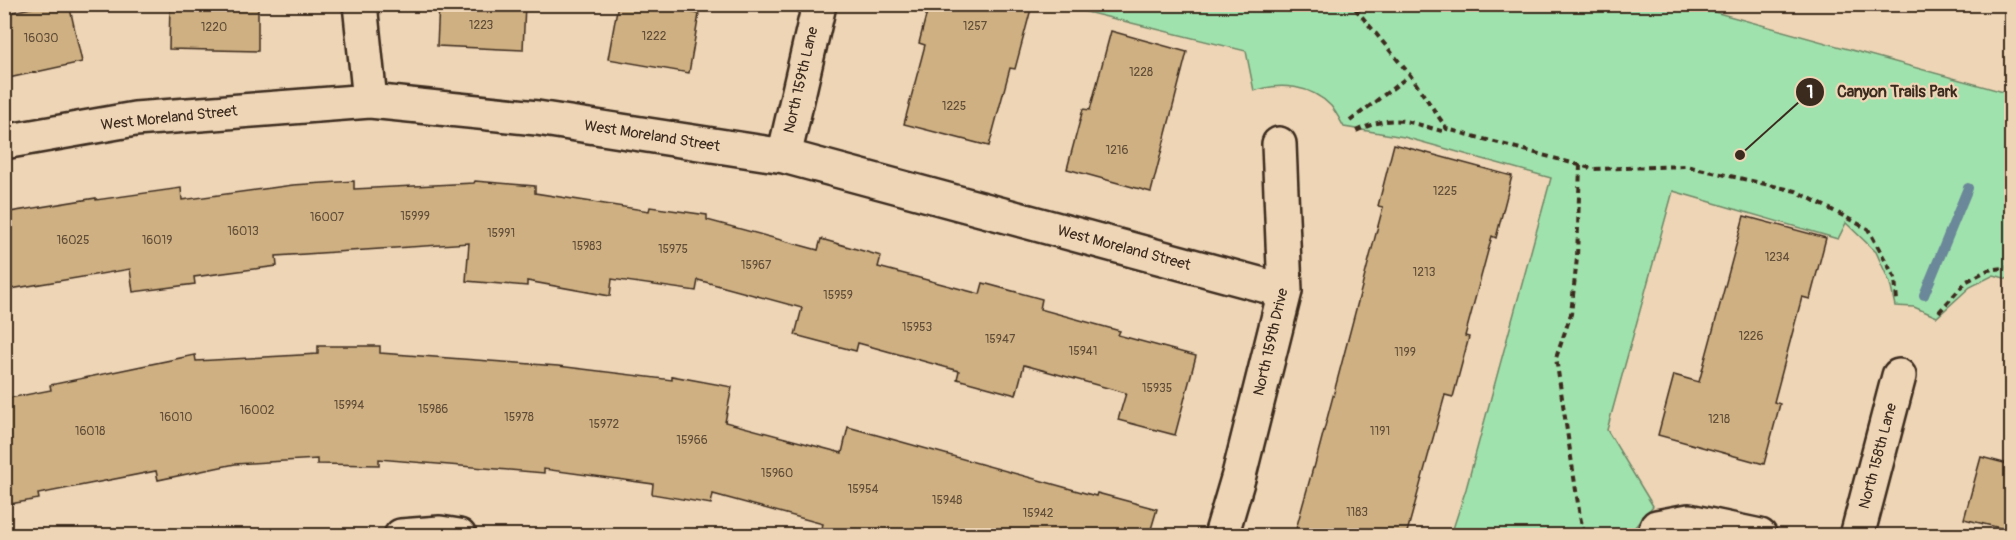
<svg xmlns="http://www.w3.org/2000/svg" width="2016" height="540" viewBox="0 0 2016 540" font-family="Pangolin,sans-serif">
	<rect width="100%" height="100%" fill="#eed5b6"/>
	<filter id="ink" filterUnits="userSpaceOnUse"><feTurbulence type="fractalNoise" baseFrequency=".0167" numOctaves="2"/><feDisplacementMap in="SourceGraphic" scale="12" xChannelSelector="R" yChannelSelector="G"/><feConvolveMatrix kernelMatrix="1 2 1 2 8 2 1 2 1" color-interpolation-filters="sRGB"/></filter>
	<g filter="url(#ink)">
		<!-- green -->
		<path fill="#a0e2ad" stroke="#6e8666" stroke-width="1.5" d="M1058,5H1689L2011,94V280L1994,275L1970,287L1937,317L1914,307L1895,306L1890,283L1876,252L1846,223L1838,239L1673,191L1607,430L1653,506L1628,535H1451L1466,489L1551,178L1404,137L1344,127C1340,120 1336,112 1331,106C1311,85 1280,82 1254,91L1246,51Z"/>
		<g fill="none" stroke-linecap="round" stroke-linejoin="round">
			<!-- stream -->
			<path stroke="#6b8899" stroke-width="10" d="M1924,295L1968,188"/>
		</g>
		<!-- building -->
		<path fill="#ceb082" stroke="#3b2a1e" stroke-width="1.5" d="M48,4H69L82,62L4,79V14Z
			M170,4H258V51L169,49Z
			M439,4H525L523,50L437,46Z
			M618,4H649L699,14L689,73L608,59Z
			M929,4H1015L1031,9L1015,69L1010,68L989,146L904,124L925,45L919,43Z
			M1111,31L1187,52L1151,192L1067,169L1083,109L1090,110Z
			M1394,144L1512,176L1496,238L1492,236L1465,336L1469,337L1453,397L1445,395L1406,536H1320L1296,529L1313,468H1314L1383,207L1378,206Z
			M354,181V189L474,183L475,181L535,186V193L649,211L650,207L707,215V220L818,250L821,239L881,256L878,267L980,294L983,283L1042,299L1040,309L1120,331L1118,335L1196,356L1175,435L1118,420L1126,393L1024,365L1016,395L957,379L959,371L858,343L856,351L795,335L802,308L698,280L696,291L612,279L610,296L527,281V286L466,281L469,243L276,256L277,266L194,277L195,284L133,292L130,269L4,290V213L96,198V200L181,188L182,200L293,185Z
			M1744,216L1826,238L1810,299L1802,297L1774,402L1780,404L1764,464L1658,435L1674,375L1699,382Z
			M318,346H380V353L558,366L672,380V376L732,387L725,422L842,453L848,427L1096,496L1097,493L1157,509L1149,536H820L823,524L713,494L711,504L652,494L653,484L544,469V473L379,459V465L317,464V459L235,464L158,480L156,471L38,494L39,499L4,505V399L51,390L50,385L195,355L196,361L318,354Z
			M1981,457L2012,465V531L1964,519Z"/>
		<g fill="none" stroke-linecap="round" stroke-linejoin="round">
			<!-- minor casing -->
			<g stroke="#3b2a1e" stroke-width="38">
				<path id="minor" d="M360,4L370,101
					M4,142L135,119L370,101L537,118L784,156L1285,291
					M784,156L819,5
					M401,536L440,533L459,536
					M1221,536L1239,475L1285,291L1279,144
					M1654,536L1657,527L1689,521L1760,536
					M1857,536L1899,376"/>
			</g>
			<!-- path -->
			<path stroke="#3b2a1e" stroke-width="4" stroke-dasharray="6 4.5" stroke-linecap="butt" d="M1346,4L1354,7L1410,75L1447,129L1594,169L1686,166L1796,191L1868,229L1895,278L1897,301
				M1350,121L1410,75
				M1356,131C1396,113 1405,121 1445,132
				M1580,165L1577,258L1571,314L1556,358L1580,517L1585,536
				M1939,312L1967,281L1988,270L2012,267"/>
			<!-- minor -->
			<use href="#minor" stroke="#eed5b6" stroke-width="33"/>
		</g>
	</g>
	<g text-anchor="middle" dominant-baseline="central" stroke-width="4.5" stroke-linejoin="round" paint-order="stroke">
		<!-- number labels -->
		<g font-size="12" fill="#604c37">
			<text x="481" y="25">1223</text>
			<text x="975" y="26">1257</text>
			<text x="214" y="27">1220</text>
			<text x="654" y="36">1222</text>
			<text x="41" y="38">16030</text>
			<text x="1141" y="72">1228</text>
			<text x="954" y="106">1225</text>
			<text x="1117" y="150">1216</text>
			<text x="1445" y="191">1225</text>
			<text x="415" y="216">15999</text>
			<text x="327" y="217">16007</text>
			<text x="243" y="231">16013</text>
			<text x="501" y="233">15991</text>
			<text x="73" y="240">16025</text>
			<text x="157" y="240">16019</text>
			<text x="587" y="246">15983</text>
			<text x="673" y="249">15975</text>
			<text x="1777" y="257">1234</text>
			<text x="756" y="265">15967</text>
			<text x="1424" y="272">1213</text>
			<text x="838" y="295">15959</text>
			<text x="917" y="327">15953</text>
			<text x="1751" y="336">1226</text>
			<text x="1000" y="339">15947</text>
			<text x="1083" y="351">15941</text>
			<text x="1405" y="352">1199</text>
			<text x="1157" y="388">15935</text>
			<text x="349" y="405">15994</text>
			<text x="433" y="409">15986</text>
			<text x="257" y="410">16002</text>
			<text x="176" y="417">16010</text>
			<text x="519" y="417">15978</text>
			<text x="1719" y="419">1218</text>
			<text x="604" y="424">15972</text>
			<text x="90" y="431">16018</text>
			<text x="1380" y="431">1191</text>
			<text x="692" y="440">15966</text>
			<text x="777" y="473">15960</text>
			<text x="863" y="489">15954</text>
			<text x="947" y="500">15948</text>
			<text x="1357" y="512">1183</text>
			<text x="1038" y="513">15942</text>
		</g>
		<!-- street labels -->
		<g font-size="15" fill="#3b2a1e" stroke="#eed5b6">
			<text transform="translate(801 80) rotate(-77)">North 159th Lane</text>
			<text transform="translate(169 118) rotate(-6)">West Moreland Street</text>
			<text transform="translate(652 136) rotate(9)">West Moreland Street</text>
			<text transform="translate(1124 248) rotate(15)">West Moreland Street</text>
			<text transform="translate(1271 342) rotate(-77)">North 159th Drive</text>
			<text transform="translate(1878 456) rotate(-75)">North 158th Lane</text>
		</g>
	</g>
	<!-- callouts -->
	<path fill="none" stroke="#3b2a1e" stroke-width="2" d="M1740 155L1810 92"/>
	<g fill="#3b2a1e" stroke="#eed5b6" stroke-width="2">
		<circle cx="1740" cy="155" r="6"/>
		<circle cx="1810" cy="92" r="15"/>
	</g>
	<g font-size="18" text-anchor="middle" font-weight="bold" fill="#fff">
		<text x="1810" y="98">1</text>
	</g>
	<g font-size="16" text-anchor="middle" font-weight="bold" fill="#3b2a1e" stroke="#eed5b6" stroke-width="4.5" stroke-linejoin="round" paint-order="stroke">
		<text x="1897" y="97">Canyon Trails Park</text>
	</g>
	<!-- margin -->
	<rect width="2016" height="540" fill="none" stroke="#eed5b6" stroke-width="24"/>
	<rect x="12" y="12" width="1992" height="516" fill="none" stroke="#3b2a1e" stroke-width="2" filter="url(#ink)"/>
</svg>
